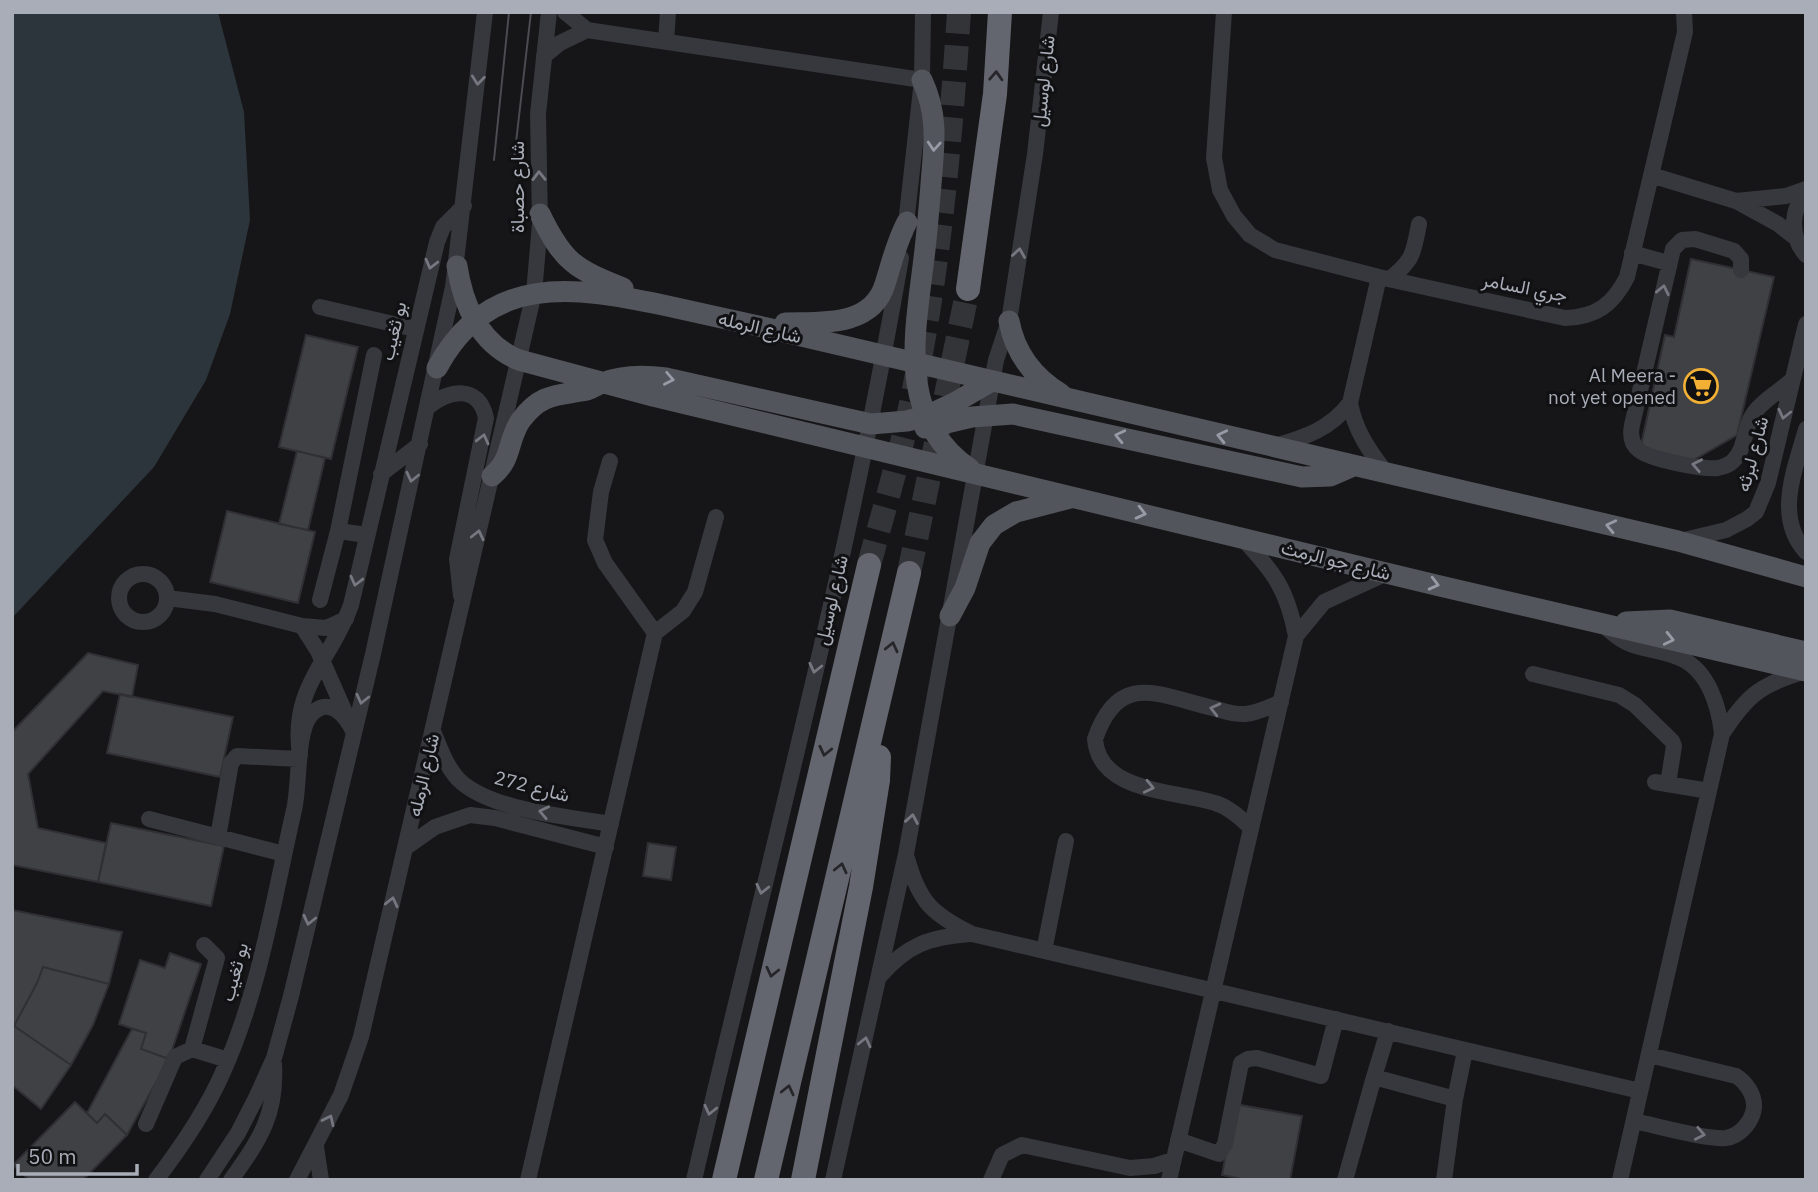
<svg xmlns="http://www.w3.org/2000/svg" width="1818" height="1192" viewBox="0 0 1818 1192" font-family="'IBM Plex Sans',Vazirmatn,sans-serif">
	<rect width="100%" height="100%" fill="#161618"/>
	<!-- water -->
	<path fill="#2c353c" d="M12,12H218L244,112L250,220L230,314L206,380L154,467L12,618Z"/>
	<!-- building -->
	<path fill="#404145" stroke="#303034" stroke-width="2" d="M1691,259L1774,277L1737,435L1692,461L1640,450L1665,335L1674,337Z
		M306,335L358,347L331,459L279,447Z
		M297,451L325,458L308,530L279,524Z
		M227,511L315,532L298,603L210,582Z
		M88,653L138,665L132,697L103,691L28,774L38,828L106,843L98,882L12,865V732Z
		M120,694L233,717L220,777L107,753Z
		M111,823L224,846L211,906L98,882Z
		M648,843L676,847L671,880L643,876Z
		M12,910L122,932L109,984L43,967L37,983L14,1026L71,1065L41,1109L12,1085Z
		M170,953L201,964L169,1059L141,1049L146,1033L119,1024L140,960L165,968Z
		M43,967L109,984L93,1025L71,1065L14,1026L37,983Z
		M132,1029L146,1033L141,1049L169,1059L127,1135L105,1114L97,1123L87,1113Z
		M75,1102L97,1123L105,1114L127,1135L83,1180H29L13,1165Z
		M1235,1104L1302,1116L1290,1180H1247L1222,1175Z"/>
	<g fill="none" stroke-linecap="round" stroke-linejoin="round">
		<!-- highway-tunnel -->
		<path stroke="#333438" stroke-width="24" stroke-dasharray="24 12" stroke-linecap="butt" d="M869,565C882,516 897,467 908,417C938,284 950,148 959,12
			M909,573L968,289"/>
		<!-- minor -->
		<path stroke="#37383d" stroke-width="16" d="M565,12L587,30L922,80
			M1224,12L1214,158L1220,190L1234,216L1250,235L1275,250L1379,277L1565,318C1596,317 1613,305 1627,277L1685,32L1684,12
			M666,41L668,12
			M544,56L560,43L587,30
			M1651,175L1736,201L1778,224L1796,238
			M1806,193C1790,211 1790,237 1806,255
			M1736,201L1786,196L1806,189
			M905,233L922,80L923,12
			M1632,253L1668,263
			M1741,270V259L1734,251L1695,239L1682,240L1673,249L1632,425C1630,435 1631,444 1639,450C1647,459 1705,470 1718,468C1723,467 1729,465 1733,461C1745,450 1744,430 1752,416C1760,402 1780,391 1792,380
			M1379,277L1350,403C1355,431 1370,452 1387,474
			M1390,279C1414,259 1413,254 1419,224
			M320,307L415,329
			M428,407C449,390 479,384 486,418L457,559L461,596
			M1806,429C1795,469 1774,517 1806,552
			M1275,446C1306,437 1330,429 1350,403
			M610,461L601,492L595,540L605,563L655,633
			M381,474L420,444
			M338,531L374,355
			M1242,538C1274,572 1287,589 1296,636
			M1680,541L1726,530L1747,519L1756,512L1768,483L1806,324
			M119 598a24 24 0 1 1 48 0a24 24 0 1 1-48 0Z
			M167,598L215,604L302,626L326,628L346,619
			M320,600L338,531L367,535
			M1603,624C1632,655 1649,644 1682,659C1709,672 1719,707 1722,734L1620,1180
			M302,626L318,651L347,717
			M1533,674L1619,695L1635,705L1672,741L1674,746L1668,784
			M433,731C440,748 446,766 458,779C488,810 569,817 611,824
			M1722,734C1747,695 1761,684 1806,671
			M300,755C290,687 331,661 351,605L437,242L443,227L464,206
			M1655,782L1709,791
			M149,819L284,854
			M1251,828C1241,818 1229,807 1215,803C1175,790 1099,793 1095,739C1119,670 1158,695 1213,708C1224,711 1234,715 1245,714C1258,713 1269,707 1281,702
			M218,837L231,763L237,756L299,759
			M405,848L435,827L470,815L495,818L606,847
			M907,858C919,902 932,914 972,934L1640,1091
			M1044,951L1066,841
			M880,976C907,945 929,937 970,934
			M1388,1031L1374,1077L1455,1099L1465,1051
			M192,1049L217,958L204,945
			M1634,1121C1655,1125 1706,1140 1726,1138C1740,1136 1752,1122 1754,1108C1755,1095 1746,1082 1736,1076L1649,1055
			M146,1124L175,1057L192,1049L228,1060
			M1178,1140L1219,1154L1225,1144L1241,1063L1248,1059L1257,1058L1321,1076L1336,1019
			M316,1147L321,1180
			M156,1180C182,1146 206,1111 223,1072C260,990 274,897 294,810C300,786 296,734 310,716C329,694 346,716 354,733
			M207,1180L238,1133L256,1098L274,1058L291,996L373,654L453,287L485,12
			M231,1180C260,1139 277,1115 274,1064
			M297,1180L341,1095L361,1037L534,293L540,224L538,114L549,12
			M528,1180L655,633L683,611L695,592L716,517
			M694,1180C765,874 848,568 901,258
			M833,1180L906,854L996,360L1009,321L1035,154L1051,12
			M991,1180L1002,1155L1022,1145L1130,1168L1154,1166L1173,1160
			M1169,1180L1296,636L1324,602L1387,573
			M1345,1180L1374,1077
			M1444,1180L1455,1099"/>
		<!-- major -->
		<path stroke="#53555c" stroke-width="21" d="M922,80C939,116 934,145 931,184C929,209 927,234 924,258C915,334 896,418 970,469
			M540,214C563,262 575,269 623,288
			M457,266C463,305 480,344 519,360L653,396L1440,586L1806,671
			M1009,321C1015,353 1033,377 1061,394
			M785,323C819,322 872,328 885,284C892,262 896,243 907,222
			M437,368C488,273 573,286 663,305C698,313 732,320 767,328L1678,541L1806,577
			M925,428L972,417L1013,414L1302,477L1330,476L1353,466
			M492,476C513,459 507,440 521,420C542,392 558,396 587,390C593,388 597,385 602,383C622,375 645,375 666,378L871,424L907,421L926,416L954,403L992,381
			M950,616L965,588L980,543L994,525L1016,512L1070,498
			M1626,622L1670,620L1806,652"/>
		<!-- highway -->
		<path stroke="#63666e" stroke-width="24" d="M968,289L995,94L1000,12
			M724,1180L869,565
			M766,1180L909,573
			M803,1180L861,887L878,780L879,757"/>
		<!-- tram -->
		<path stroke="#4a4c52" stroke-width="2" d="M494,160L509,12
			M514,160L531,12"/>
	</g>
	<!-- one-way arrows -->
	<defs><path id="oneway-chevron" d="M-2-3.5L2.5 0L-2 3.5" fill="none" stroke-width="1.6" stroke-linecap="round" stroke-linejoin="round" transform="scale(1.75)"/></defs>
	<g stroke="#26262a">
		<use href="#oneway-chevron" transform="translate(996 76) rotate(-87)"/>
		<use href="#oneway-chevron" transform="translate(892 647) rotate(-77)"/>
		<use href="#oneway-chevron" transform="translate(825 751) rotate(103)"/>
		<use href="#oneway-chevron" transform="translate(841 868) rotate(-77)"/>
		<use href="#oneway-chevron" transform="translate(772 972) rotate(103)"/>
		<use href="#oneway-chevron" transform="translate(788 1090) rotate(-77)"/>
	</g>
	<g stroke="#757881">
		<use href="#oneway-chevron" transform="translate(478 80) rotate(96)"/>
		<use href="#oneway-chevron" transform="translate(539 176) rotate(-91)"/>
		<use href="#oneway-chevron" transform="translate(1019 253) rotate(-81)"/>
		<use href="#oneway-chevron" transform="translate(431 264) rotate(104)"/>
		<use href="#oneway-chevron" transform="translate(1663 290) rotate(-78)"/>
		<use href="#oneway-chevron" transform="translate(1784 414) rotate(103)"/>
		<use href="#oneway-chevron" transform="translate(483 439) rotate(-76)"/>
		<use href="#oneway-chevron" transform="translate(1697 465) rotate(-169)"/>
		<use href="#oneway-chevron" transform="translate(412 477) rotate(103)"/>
		<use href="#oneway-chevron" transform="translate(478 535) rotate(-77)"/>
		<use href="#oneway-chevron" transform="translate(356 581) rotate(104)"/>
		<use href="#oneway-chevron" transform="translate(815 668) rotate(103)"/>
		<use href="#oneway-chevron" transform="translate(362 699) rotate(103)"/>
		<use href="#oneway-chevron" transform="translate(1215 709) rotate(-166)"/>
		<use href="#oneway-chevron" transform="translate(1149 787) rotate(13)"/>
		<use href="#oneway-chevron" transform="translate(544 812) rotate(-168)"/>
		<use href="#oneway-chevron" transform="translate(912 819) rotate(-80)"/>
		<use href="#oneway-chevron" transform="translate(762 889) rotate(103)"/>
		<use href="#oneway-chevron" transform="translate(392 902) rotate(-77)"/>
		<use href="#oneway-chevron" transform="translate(309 920) rotate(103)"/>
		<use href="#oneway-chevron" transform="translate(865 1042) rotate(-77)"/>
		<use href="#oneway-chevron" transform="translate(710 1110) rotate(103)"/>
		<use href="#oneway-chevron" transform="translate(329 1120) rotate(-65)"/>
		<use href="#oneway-chevron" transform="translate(1700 1134) rotate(11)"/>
	</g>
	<g stroke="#979ba6">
		<use href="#oneway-chevron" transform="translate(934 146) rotate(94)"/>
		<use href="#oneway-chevron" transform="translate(669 379) rotate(11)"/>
		<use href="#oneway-chevron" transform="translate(1120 436) rotate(-167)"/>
		<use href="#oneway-chevron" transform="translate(1222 436) rotate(-167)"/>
		<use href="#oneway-chevron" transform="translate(1141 513) rotate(14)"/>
		<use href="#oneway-chevron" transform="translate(1611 526) rotate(-167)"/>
		<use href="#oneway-chevron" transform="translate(1434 584) rotate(14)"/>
		<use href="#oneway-chevron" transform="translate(1669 639) rotate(13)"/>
	</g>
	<!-- icons -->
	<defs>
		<g id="supermarket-ring" transform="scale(1.75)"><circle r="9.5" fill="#111113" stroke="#f2b134" stroke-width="1.5"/><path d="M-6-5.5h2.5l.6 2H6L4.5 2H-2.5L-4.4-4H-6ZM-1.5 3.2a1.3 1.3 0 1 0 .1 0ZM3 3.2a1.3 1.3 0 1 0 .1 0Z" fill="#f2b134"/></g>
	</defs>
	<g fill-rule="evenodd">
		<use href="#supermarket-ring" x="1701" y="386"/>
	</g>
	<g text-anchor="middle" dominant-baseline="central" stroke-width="6" stroke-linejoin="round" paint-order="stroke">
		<!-- street labels -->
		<g font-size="19" fill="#a8adb8" stroke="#111113">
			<text transform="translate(1043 81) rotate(-84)">شارع لوسيل</text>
			<text transform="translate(517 187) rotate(-90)">شارع حصباة</text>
			<text transform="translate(1525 287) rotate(11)">جري السامر</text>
			<text transform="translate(760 327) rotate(13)">شارع الرمله</text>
			<text transform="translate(393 331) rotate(-77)">بو ثغيب</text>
			<text transform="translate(1752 454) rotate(-75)">شارع لبرثه</text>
			<text transform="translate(1336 560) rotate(14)">شارع جو الرمث</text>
			<text transform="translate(831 600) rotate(-77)">شارع لوسيل</text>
			<text transform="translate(423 775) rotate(-77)">شارع الرمله</text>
			<text transform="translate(532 786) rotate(14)">شارع 272</text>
			<text transform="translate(234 972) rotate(-75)">بو ثغيب</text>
		</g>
		<!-- poi labels -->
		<g font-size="19" fill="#a8adb8" stroke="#111113" text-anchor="end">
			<text x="1676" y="375">Al Meera -<tspan x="1676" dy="22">not yet opened</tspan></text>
		</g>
	</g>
	<!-- border -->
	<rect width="1818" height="1192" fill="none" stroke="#a8adb8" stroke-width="28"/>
	<!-- scale -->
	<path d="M18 1164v10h119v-10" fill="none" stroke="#a8adb8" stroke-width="3.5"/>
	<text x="28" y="1164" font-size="21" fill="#a8adb8" stroke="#111113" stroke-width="5" paint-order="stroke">50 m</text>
</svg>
